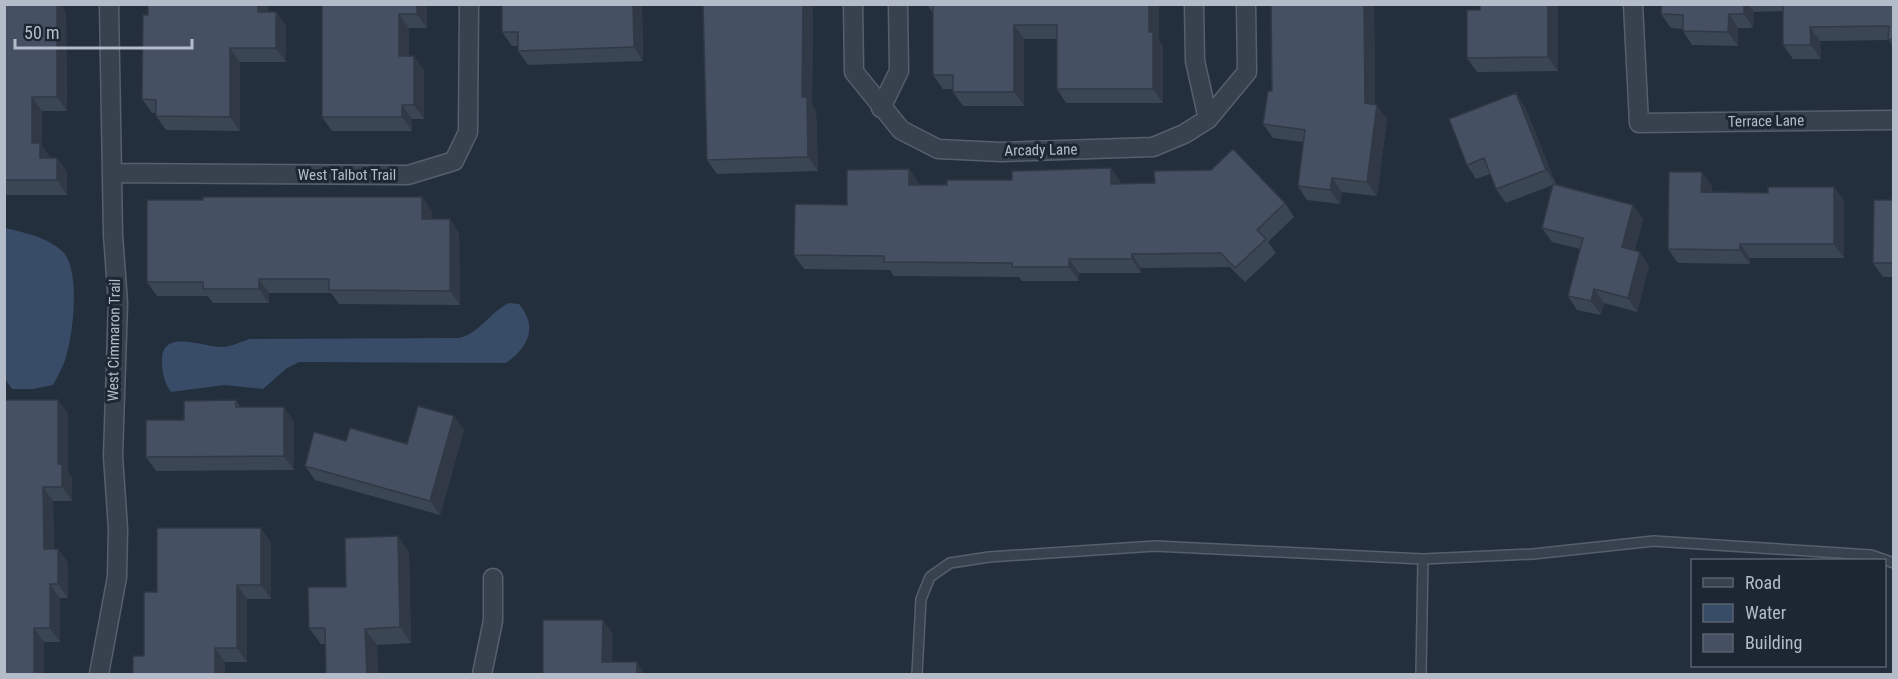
<svg xmlns="http://www.w3.org/2000/svg" width="1898" height="679" viewBox="0 0 1898 679" font-family="'Roboto Condensed',sans-serif">
	<rect width="100%" height="100%" fill="#242f3e"/>
	<!-- water -->
	<path fill="#394c67" d="M5,228C25,233 48,237 63,252C81,271 73,337 65,360C62,369 57,377 53,385L33,389H12L5,379Z
		M509,303L519,304C539,328 527,348 506,363L299,362L287,368L263,389L224,385L171,392C164,382 162,372 162,360C162,328 203,347 222,347C230,347 241,342 249,339L459,338C479,334 490,312 509,303Z"/>
	<g fill="none" stroke-linecap="round" stroke-linejoin="round">
		<!-- lane casing -->
		<g stroke="#565f6c" stroke-width="12">
			<path id="lane" d="M917,674L921,599L930,577L950,563L989,557L1155,546L1423,559L1533,554L1654,541L1871,555L1894,563
				M1421,674L1423,559"/>
		</g>
		<!-- street casing -->
		<g stroke="#565f6c" stroke-width="21">
			<path id="street" d="M853,4L854,72L901,130L938,149L1001,152L1153,147L1184,134L1208,119L1247,72L1246,4
				M1194,4L1195,61L1208,119
				M1633,4L1639,123L1894,120
				M881,108L899,71L898,4
				M113,173L408,175L454,161L468,132L469,4
				M99,674L117,577L118,529L113,456L118,303L113,235L109,4
				M482,674L493,621V578"/>
		</g>
		<!-- lane -->
		<use href="#lane" stroke="#38414e" stroke-width="9"/>
		<!-- street -->
		<use href="#street" stroke="#38414e" stroke-width="18"/>
	</g>
	<!-- wall -->
	<path fill="#3b4654" d="M4,4H61L66,13L67,111H42V146L50,158H57L67,172V195H4Z
		M322,4H427V28H409V56L424,70V119H412V131H332L322,117Z
		M642,4L643,61L528,65L518,51V46H512L502,32Z
		M703,4H813L812,104L816,111L818,171L717,174L707,160Z
		M927,4H1159V41L1163,46V103H1066L1057,89V39H1024V106H963L953,92V89H943L933,75V14Z
		M1271,4H1374L1375,105L1387,119L1377,196L1342,192L1340,204L1307,200L1298,186L1303,142L1273,138L1263,124L1272,91Z
		M1558,4V71L1477,72L1467,58L1480,10Z
		M1662,4H1893V47L1889,40L1820,41L1821,59H1793L1783,45V11L1754,12L1753,28H1738V46L1692,45L1683,31V29L1671,28L1661,14Z
		M268,6V12H276L286,26V62H240V131L166,130L156,116V113H152L142,99Z
		M1525,107L1556,184L1633,205L1643,219L1635,250L1649,266L1637,312L1604,303L1601,315L1577,310L1568,296L1580,249L1552,242L1542,228L1553,185L1506,203L1496,189L1490,174L1476,179L1467,165Z
		M1893,165V277H1883L1873,263L1892,200Z
		M1121,182V184L1285,203L1294,217L1268,242L1276,253L1245,282L1230,267L1141,268V273H1079V281H1022L1019,277L894,276L890,270L804,269L794,255L847,205L919,183V185Z
		M1712,186V192L1768,193L1834,187L1844,201V258H1750V264L1678,263L1668,249Z
		M422,197L432,211V219L459,233L460,305L339,304L331,293H269V303H213L208,296H157L147,282L203,200Z
		M58,400L68,414V472L72,478V501H53L54,549H58L68,563V598H60V642H44V675H4Z
		M236,400L240,407L294,421V470L156,471L146,457L184,420Z
		M454,416L464,430L440,515L315,480L305,466L407,444Z
		M271,542V599H247V662H225V675L144,656L157,592Z
		M409,552L411,643L377,645L378,675H326L325,644H321L309,628Z"/>
	<!-- shaded-wall -->
	<path fill="#303945" d="M57,4H61L66,13L67,111L57,97Z
		M258,4H266L268,6V26L258,12Z
		M417,4H427V28L417,14Z
		M633,4H642L643,61L634,47Z
		M803,4H813L812,104L816,111L818,171L808,157L802,97Z
		M1149,4H1159V41L1163,46V103L1153,89L1149,32Z
		M1364,4H1374L1375,117L1365,103Z
		M1548,4H1558V71L1548,57Z
		M1744,4H1748L1754,12L1753,28L1744,14Z
		M276,12L286,26V62L276,48Z
		M399,14L409,28V70L399,56Z
		M1729,14L1738,28V46L1728,32Z
		M1014,25L1024,39V106L1014,92Z
		M1810,27L1820,41L1821,59L1811,45Z
		M230,48L240,62V131L230,117Z
		M414,56L424,70V119L414,105Z
		M1516,93L1525,107L1556,184L1546,170Z
		M32,97L42,111V146L50,157V172L40,158L32,143Z
		M402,105L412,119V131L402,117Z
		M1377,105L1387,119L1377,196L1367,182Z
		M57,158L67,172V195L57,180Z
		M1111,168L1121,182V198L1111,184Z
		M909,169L919,183V199L909,185Z
		M1702,172L1712,186L1711,206L1701,192Z
		M1332,178L1342,192L1340,204L1330,190Z
		M1834,187L1844,201V258L1834,244Z
		M422,197L432,211V233L422,219Z
		M1633,205L1643,219L1632,261L1622,247Z
		M450,219L459,233L460,305L450,291Z
		M1740,244L1750,258V264L1740,250Z
		M1640,252L1649,266L1637,312L1628,298Z
		M1132,254L1141,268V273L1132,259Z
		M1069,259L1079,273V281L1069,267Z
		M259,279L269,293V303L259,289Z
		M1594,289L1604,303L1601,315L1591,301Z
		M58,400L68,414V472L72,478V501L62,487L58,464Z
		M284,407L294,421V470L284,456Z
		M454,416L464,430L440,515L430,501Z
		M43,487L53,501L54,563L44,549Z
		M261,528L271,542V599L261,585Z
		M398,536L409,552L411,643L400,627Z
		M58,549L68,563V598L58,584Z
		M50,584L60,598V642L50,628Z
		M237,585L247,599V662L237,648Z
		M603,620L613,634L612,675L602,662Z
		M34,628L44,642V675H35L34,672Z
		M365,629L377,645L378,675H367Z
		M215,648L225,662V675H215Z
		M637,662L645,675H637Z"/>
	<!-- building -->
	<path fill="#455162" stroke="#303945" stroke-width="1.5" d="M4,4H57V97H32V143H40V158H57V180H4Z
		M148,4H258V12H276V48H230V117L156,116V100L142,99L143,15H148Z
		M322,4H417V14H399V56H414V105H402V117H322Z
		M502,4H633L634,47L518,51V32H502Z
		M703,4H803L802,97H807L808,157L707,160Z
		M933,4H1149V32H1153V89H1057V25H1014V92H953V75H933Z
		M1271,4H1364L1365,103L1377,105L1367,182L1332,178L1330,190L1298,186L1305,130L1263,124L1268,91H1272Z
		M1480,4H1548V57L1467,58V10H1480Z
		M1662,4H1744V14H1729L1728,32L1683,31V15L1661,14Z
		M1783,4H1893V40L1888,39L1889,26L1810,27L1811,45H1783Z
		M1516,93L1546,170L1496,189L1484,158L1467,165L1449,119Z
		M1233,149L1285,203L1257,230L1266,239L1235,268L1221,253L1132,254V259H1069V267H1012V263L884,262V256L794,255L795,204L847,205V170L909,169V185H947V180H1012V171L1111,168V184L1155,183L1154,171L1211,170Z
		M1892,165H1893V263H1873L1874,200H1892Z
		M1669,172H1702L1701,192L1768,193V187H1834V244H1740V250L1668,249Z
		M1553,184L1633,205L1622,247L1640,252L1628,298L1594,289L1591,301L1568,296L1583,238L1542,228Z
		M203,197H422V219H450V291L329,290V279H259V289H203V282H147V200H203Z
		M4,400H58V464H62V487H43L44,549H58V584H50V628H34V672H42V675H4Z
		M236,400V407H284V456L146,457V420H184V401Z
		M418,406L454,416L430,501L305,466L314,432L346,441L350,428L407,444Z
		M157,528H261V585H237V648H215V675H133V656H144V592H157Z
		M398,536L400,627L365,629L367,675H326L325,628H309L308,587H346L345,538Z
		M543,620H603L602,662H637V675H543Z"/>
	<g text-anchor="middle" dominant-baseline="central" stroke-width="6" stroke-linejoin="round" paint-order="stroke">
		<!-- street labels -->
		<g font-size="15" fill="#b4bcc9" stroke="#1d2633">
			<text transform="translate(1766 121) rotate(-1)">Terrace Lane</text>
			<text transform="translate(1041 150) rotate(-1)">Arcady Lane</text>
			<text x="347" y="175">West Talbot Trail</text>
			<text transform="translate(114 340) rotate(-89)">West Cimmaron Trail</text>
		</g>
	</g>
	<!-- border -->
	<rect width="1898" height="679" fill="none" stroke="#b4bcc9" stroke-width="12"/>
	<!-- legend -->
	<rect x="1691" y="559" width="195" height="108" fill="#1d2633" stroke="#59626f" stroke-width="1.5"/>
	<rect x="1703" y="578" width="30" height="9" fill="#38414e" stroke="#59626f" stroke-width="1.5"/>
	<text x="1745" y="589" font-size="18" fill="#b4bcc9">Road</text>
	<rect x="1703" y="604" width="30" height="18" fill="#394c67" stroke="#59626f" stroke-width="1.5"/>
	<text x="1745" y="619" font-size="18" fill="#b4bcc9">Water</text>
	<rect x="1703" y="634" width="30" height="18" fill="#455162" stroke="#59626f" stroke-width="1.5"/>
	<text x="1745" y="649" font-size="18" fill="#b4bcc9">Building</text>
	<!-- scale -->
	<path d="M15 39v9h177v-9" fill="none" stroke="#b4bcc9" stroke-width="3"/>
	<text x="24" y="39" font-size="18" fill="#b4bcc9" stroke="#1d2633" stroke-width="4.5" paint-order="stroke">50 m</text>
</svg>
